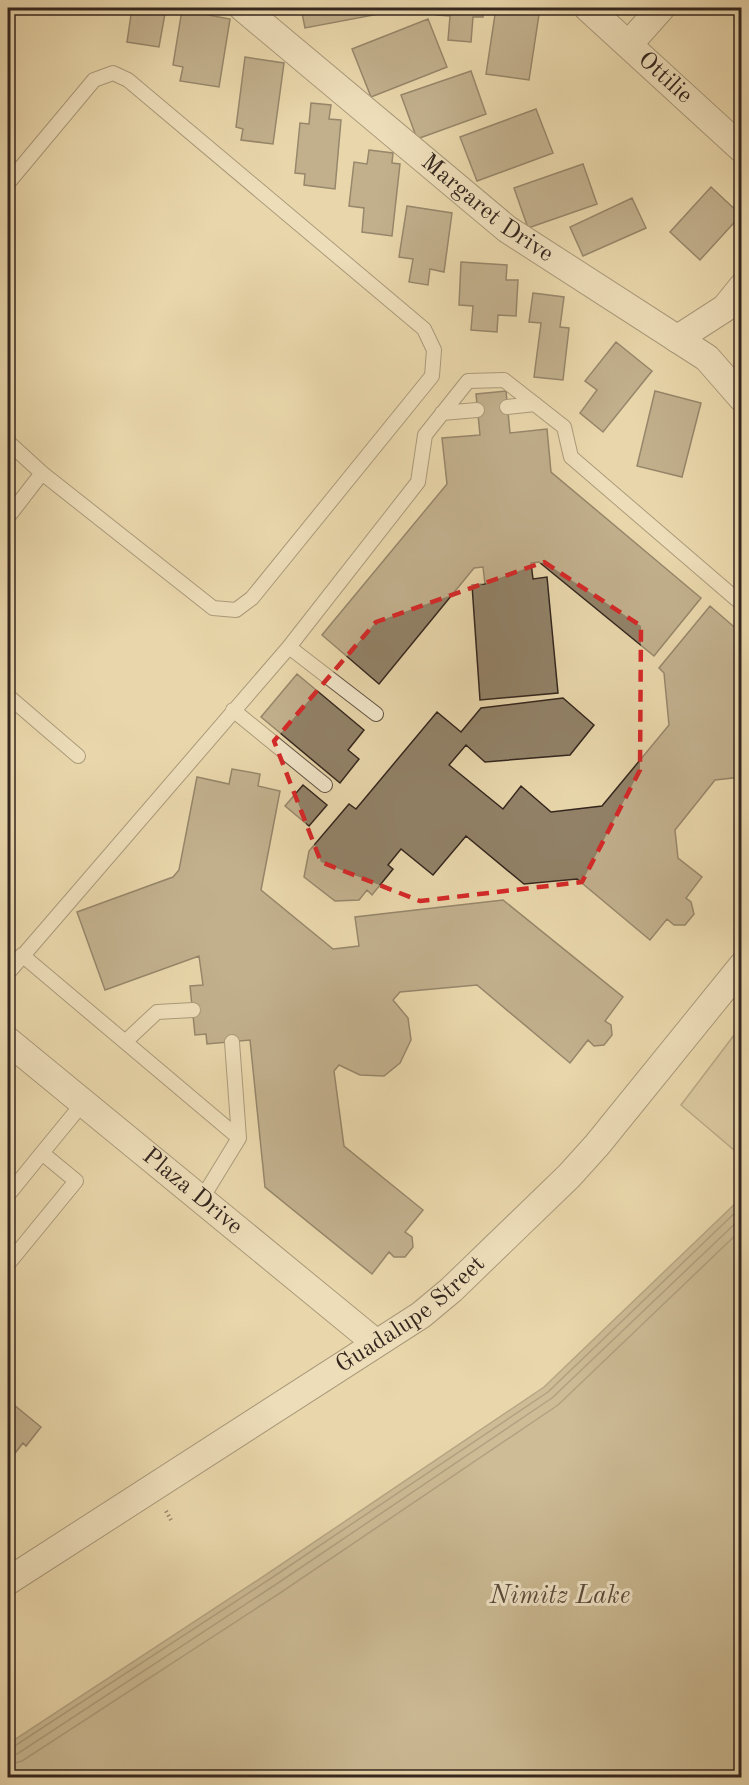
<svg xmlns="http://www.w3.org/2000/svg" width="749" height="1785" viewBox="0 0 749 1785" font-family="'Old Standard TT',serif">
	<rect width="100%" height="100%" fill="#e9d7ac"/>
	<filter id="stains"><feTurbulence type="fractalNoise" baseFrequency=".00333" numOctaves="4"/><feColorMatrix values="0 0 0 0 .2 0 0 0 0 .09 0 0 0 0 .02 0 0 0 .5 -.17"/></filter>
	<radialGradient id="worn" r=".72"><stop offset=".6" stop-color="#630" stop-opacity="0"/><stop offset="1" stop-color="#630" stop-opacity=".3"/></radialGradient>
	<!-- green -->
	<path fill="#cab994" stroke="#7f7059" stroke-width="1.5" d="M741,1026V1156L681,1105Z"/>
	<!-- water -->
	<path fill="#ab9b7c" stroke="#7b6c56" stroke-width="1.5" d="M741,1198V1777H8V1744L267,1574L544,1387Z"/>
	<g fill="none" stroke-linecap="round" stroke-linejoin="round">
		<!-- shore -->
		<path stroke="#70604d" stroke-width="1.5" d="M8,1749L13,1747L270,1579L548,1392L742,1206
			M8,1756L17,1754L275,1585L552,1398L742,1217
			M8,1765L22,1761L280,1593L558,1405L742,1229"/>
	</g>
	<!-- building -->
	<path fill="#928268" stroke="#34261e" stroke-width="1.5" d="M132,8H166L159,47L127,42Z
		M301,8H377L379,14L305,28Z
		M438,8H484L483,17H473L471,42L448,40L450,16L437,15Z
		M496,8H540L529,80L486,74Z
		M182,10L230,19L219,87L180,81L183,67L173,65Z
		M428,19L447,67L371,97L352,49Z
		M245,57L284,63L273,144L241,140L243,129L236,127Z
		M471,71L486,114L417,139L401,95Z
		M311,103L331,105L329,119L341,120L335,189L304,185L305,174L295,173L300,123L309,124Z
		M536,109L553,153L477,181L460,137Z
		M369,150L393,153L392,163L400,164L392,236L362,232L364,208L349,206L354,162L367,164Z
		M583,164L597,204L528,228L514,188Z
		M711,187L741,215L700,260L670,232Z
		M632,198L646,228L583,256L570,227Z
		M407,206L452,213L444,272L430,269L428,285L409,282L413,259L399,257Z
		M461,262L507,265L506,280H518L516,316L498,315L497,332L471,330L473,306L459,305Z
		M533,293L564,297L560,327L569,328L563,380L534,377L541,323L529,322Z
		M616,342L652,371L603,432L580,413L597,390L585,381Z
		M506,391L510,433L547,429L551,472L701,598L654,656L539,562L531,563L533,579L547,577L558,693L480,700L472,585L485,584L483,567L474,568L379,684L322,635L447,484L442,438L480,435L476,394Z
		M655,391L701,403L682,477L637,466Z
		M710,606L740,632L742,777L715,780L675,830L678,858L702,877L686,898L691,902L694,914L685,925H674L667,919L650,940L577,879L524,884L466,836L433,875L401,849L388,865L393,869L372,895L367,890L359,900L335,901L304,877L309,851L349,804L356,809L437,712L461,732L481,708L563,698L594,725L570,755L485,762L466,745L449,765L503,809L521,786L551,812L602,806L669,725L664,673L659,668Z
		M297,674L364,730L348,750L359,759L340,783L261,717Z
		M232,769L260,774L258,786L280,791L261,890L333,949L359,946L355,917L503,900L623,997L605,1021L611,1025L612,1035L604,1045L594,1046L588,1040L570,1063L477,985L400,992L393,1000L408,1018L411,1040L400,1063L384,1076L360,1075L339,1065L334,1071L344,1146L423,1210L405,1232L412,1237L413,1247L405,1257H394L389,1252L372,1274L265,1187L250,1040L207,1044L206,1034L195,1035L190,986L203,985L199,956L105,990L77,912L173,877L179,870L197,777L229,784Z
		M303,785L327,805L309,826L285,806Z
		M8,1400L41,1427L26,1446L23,1443L8,1462Z"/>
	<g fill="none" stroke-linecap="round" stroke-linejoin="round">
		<!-- service casing -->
		<g stroke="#615242" stroke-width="16">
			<path id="service" d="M8,183L94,80L113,73L128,80L424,329L434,350L432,376L252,598L236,610L213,608L42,473L8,442
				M507,407L535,404
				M442,413L477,410
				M8,517L42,473
				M289,647L376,714
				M8,696L78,756
				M233,710L325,785
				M22,955L239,1138L201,1200
				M8,973L289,647L418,482L425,435L468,381L504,380L564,427L571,457L742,604
				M125,1042L157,1012L193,1010
				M232,1042L239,1138
				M42,1153L83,1103
				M8,1195L42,1153L76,1181L8,1264"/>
		</g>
		<!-- minor casing -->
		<g stroke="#615242" stroke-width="29">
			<g id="minor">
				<path id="s1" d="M243,8L507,229L707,358L742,398"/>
				<path id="s2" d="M588,8L742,149"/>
				<path d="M629,44L661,8"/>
				<path d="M677,339L725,308L742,287"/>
				<path id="s3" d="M8,1041L376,1343"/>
				<path id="s4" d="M8,1581L421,1315L451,1290L569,1176L597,1145L742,966"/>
			</g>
		</g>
		<!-- path -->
		<path stroke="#34261e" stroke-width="4" stroke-dasharray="1.5 3" stroke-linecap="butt" d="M166,1511L171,1520"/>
		<!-- service -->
		<use href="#service" stroke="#f1e5c9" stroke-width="14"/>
		<!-- minor -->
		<use href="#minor" stroke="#f1e5c9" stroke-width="27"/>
	</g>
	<!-- marked area -->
	<path d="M0 0H749V1785H0ZM544,562L641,626L640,770L582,882L420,901L321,862L274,741L376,622Z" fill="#e9d7ac" fill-opacity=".55" fill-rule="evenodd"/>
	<path fill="none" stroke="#d62828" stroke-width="4.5" stroke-dasharray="12 8" stroke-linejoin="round" d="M544,562L641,626L640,770L582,882L420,901L321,862L274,741L376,622Z"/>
	<g text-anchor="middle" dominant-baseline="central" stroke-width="6" stroke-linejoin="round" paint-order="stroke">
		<!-- street labels -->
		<g font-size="24" fill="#34261e" stroke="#f1e5c9">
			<text stroke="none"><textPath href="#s2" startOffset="104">Ottilie</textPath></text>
			<text stroke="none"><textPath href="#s1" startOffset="316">Margaret Drive</textPath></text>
			<text stroke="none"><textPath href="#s3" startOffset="238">Plaza Drive</textPath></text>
			<text stroke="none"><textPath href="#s4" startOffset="483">Guadalupe Street</textPath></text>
		</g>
		<!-- water labels -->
		<g font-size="26" font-style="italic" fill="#58493a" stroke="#f1e5c9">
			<text x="560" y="1596">Nimitz Lake</text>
		</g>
	</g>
	<!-- margin -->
	<rect width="749" height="1785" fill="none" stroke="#e9d7ac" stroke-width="30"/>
	<rect x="9" y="9" width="731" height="1767" fill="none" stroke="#34261e" stroke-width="3"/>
	<rect x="15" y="15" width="719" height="1755" fill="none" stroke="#34261e" stroke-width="1.5"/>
	<rect width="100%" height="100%" filter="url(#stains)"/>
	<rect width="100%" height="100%" fill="url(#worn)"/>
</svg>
